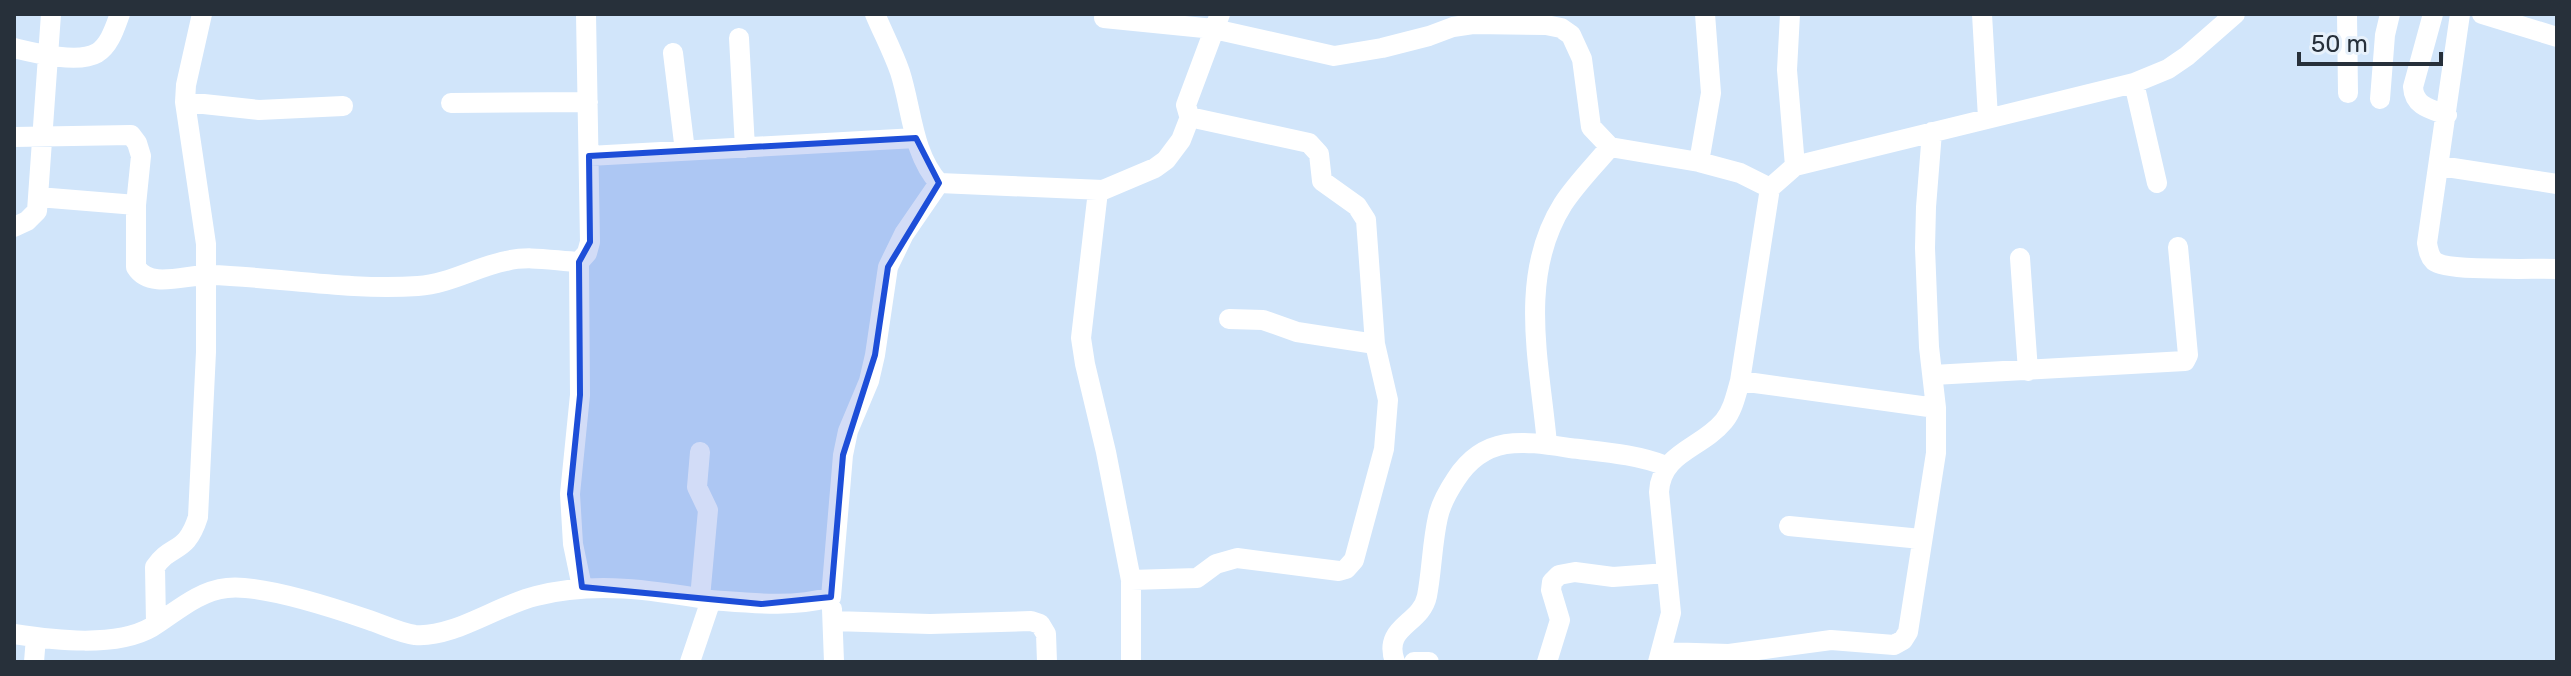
<svg xmlns="http://www.w3.org/2000/svg" width="2571" height="676" viewBox="0 0 2571 676" font-family="Rubik,sans-serif">
	<rect width="100%" height="100%" fill="#d1e5fa"/>
	<g fill="none" stroke-linecap="round" stroke-linejoin="round">
		<!-- minor -->
		<path stroke="#fff" stroke-width="20" d="M875,14C883,33 893,52 900,72C912,109 912,153 939,183L1103,190L1155,168L1166,160L1181,140L1188,122L1194,118L1309,143L1319,154L1322,181L1357,206L1366,220L1375,344L1388,400L1384,449L1354,560L1346,569L1339,571L1237,558L1216,564L1197,578L1131,580
			M1790,14L1787,70L1795,166
			M1982,14L1988,118
			M2347,14L2348,93
			M2433,14L2413,87C2414,106 2430,109 2447,115
			M2460,14L2427,243C2428,249 2429,256 2434,261C2447,272 2536,268 2557,269
			M2482,14L2557,37
			M1104,18L1214,29L1334,56L1382,48L1429,36L1453,27L1473,24L1546,25L1561,28L1571,35L1582,59L1591,127L1610,147L1699,162L1740,173L1770,188
			M739,38L745,148
			M14,48C35,53 78,64 97,53C110,45 115,27 120,14
			M673,53L685,151
			M2134,83L2157,183
			M2380,99L2385,35L2390,14
			M185,102L259,110L343,106
			M451,103L588,102
			M1190,119L1186,105L1220,14
			M14,137L131,135L137,143L141,156L136,205V267C150,290 187,274 210,275C279,277 349,291 418,286C449,284 476,267 506,261C529,255 555,261 579,262
			M589,156L916,138
			M1699,162L1711,93L1705,14
			M2440,166L2557,184
			M1098,191L1081,338L1085,364L1106,452L1131,580V662
			M38,197L136,205
			M14,227L27,221L37,211L51,14
			M2020,258L2028,371
			M1229,319L1263,320L1297,332L1375,344
			M1933,375L2185,361L2188,355L2178,247
			M1740,381L1936,408
			M1547,444C1540,364 1517,277 1563,204C1576,184 1594,166 1610,147
			M1789,526L1921,539
			M582,587L573,544L570,494L580,395L579,262L587,253L590,242L586,14
			M700,598L708,510L697,487L700,452
			M832,609L834,662
			M833,621L930,624L1031,621L1040,624L1046,634L1047,662
			M156,623L155,567C171,543 186,555 198,517L206,352V244L185,102L186,85L202,14
			M14,634C53,640 116,648 152,627C176,612 198,591 227,588C262,584 334,608 369,620C384,625 400,633 415,635C454,638 498,605 536,596C595,581 652,590 711,600
			M1662,652L1729,654L1831,640L1894,645L1903,640L1908,632L1936,453V408L1929,347L1925,248L1926,207L1932,132
			M34,662L36,637
			M690,662L711,600C751,603 792,608 831,597L843,455L848,431L869,381L875,355L888,267L904,234L939,183
			M1395,662C1382,626 1421,625 1427,596C1432,570 1432,543 1438,517C1441,503 1448,491 1456,479C1485,434 1524,441 1570,448C1602,452 1636,454 1666,466
			M1414,662H1429
			M1547,662L1560,620L1551,590L1552,582L1559,575L1575,572L1613,577L1667,573
			M1658,662L1671,613L1659,492C1661,452 1701,449 1724,421C1733,410 1736,395 1740,381L1770,188L1795,166L2134,83L2168,69L2187,56L2235,14"/>
	</g>
	<!-- marked area -->
	<path fill="#1d4ed8" fill-opacity="0.2" stroke="#1d4ed8" stroke-width="6" stroke-linejoin="round" d="M916,138L939,183L888,267L875,355L843,455L831,597L761,604L582,587L570,494L580,395L579,262L590,242L589,156Z"/>
	<!-- border -->
	<rect width="2571" height="676" fill="none" stroke="#27303a" stroke-width="32"/>
	<!-- scale -->
	<path d="M2299 52v12h142v-12" fill="none" stroke="#27303a" stroke-width="4"/>
	<text x="2311" y="52" font-size="24" fill="#27303a" stroke="#e7f1fb" stroke-width="6" paint-order="stroke">50 m</text>
</svg>
